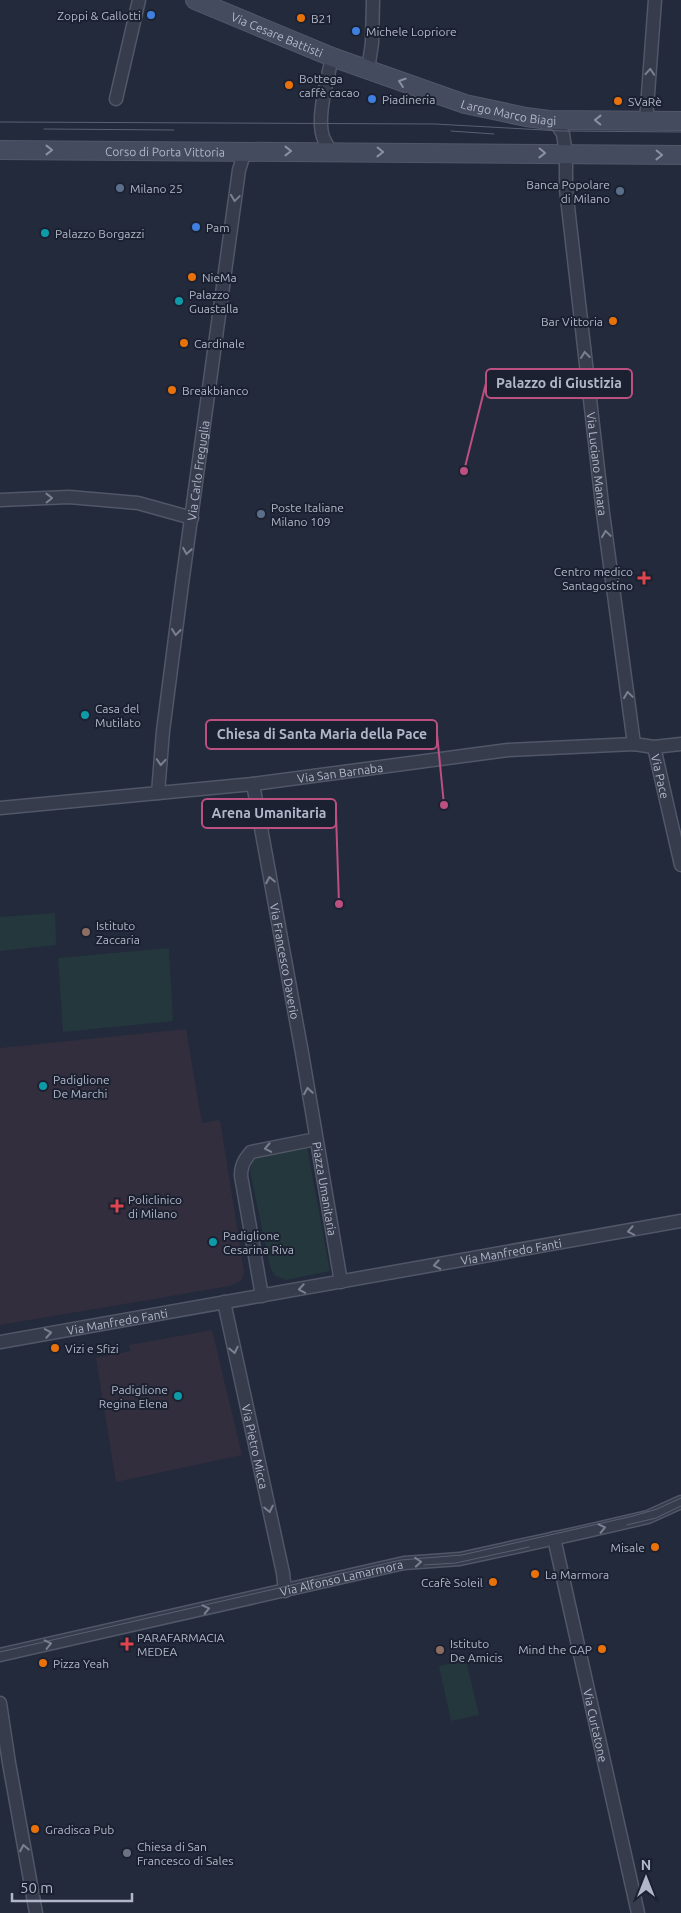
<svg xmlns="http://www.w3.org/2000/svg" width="681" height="1913" viewBox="0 0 681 1913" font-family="Ubuntu,sans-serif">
	<rect width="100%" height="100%" fill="#222a3c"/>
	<!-- medical -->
	<path fill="#322e3d" d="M186,1029L202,1123L220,1120L244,1272L241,1281L230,1286L0,1325V1048Z
		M212,1330L242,1455L116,1482L96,1358L131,1351L129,1345Z"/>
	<!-- green -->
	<path fill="#24373d" d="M55,913L56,945L0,951V917Z
		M169,948L173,1021L63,1032L58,958Z
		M307,1147L330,1271L286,1280L275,1276L270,1267L250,1171L252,1163L257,1156Z
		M466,1660L479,1715L451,1721L439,1666Z"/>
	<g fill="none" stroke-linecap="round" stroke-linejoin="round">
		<!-- street casing -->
		<g stroke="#515767" stroke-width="15">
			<g id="street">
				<path d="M368,70L372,43L373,0"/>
				<path d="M116,99L139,0"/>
				<path id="s1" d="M549,120L558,126L563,134L566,154V189L603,513L634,744"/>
				<path d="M646,121L655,0"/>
				<path d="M331,151C328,147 325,142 323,137C316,116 328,79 332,57"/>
				<path d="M0,500L69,497L138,503L192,518"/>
				<path id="s2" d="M654,747L681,865"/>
				<path id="s3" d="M253,784L302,1053L341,1282"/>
				<path id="s4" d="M158,793L163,731L182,584L239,170L245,151"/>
				<path id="s5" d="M0,808L253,784L508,750L634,744L654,747L681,744"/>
				<path d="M262,1296L241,1176C241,1166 244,1160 251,1152L316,1139"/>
				<path id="s6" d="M224,1302L283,1573L285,1591"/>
				<path id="s7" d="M0,1342L681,1221"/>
				<path id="s8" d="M554,1538L638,1913"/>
				<path id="s9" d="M0,1655L404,1563L460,1559L579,1533L648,1517L681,1502"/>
				<path d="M0,1703L9,1763L36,1913"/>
			</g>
		</g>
		<!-- secondary casing -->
		<g stroke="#515767" stroke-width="20">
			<g id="secondary">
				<path id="s10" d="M195,0L332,57L465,104L526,117L549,120L681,121"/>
				<path id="s11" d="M0,150L681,155"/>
			</g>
		</g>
		<!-- street -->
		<use href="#street" stroke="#363c4c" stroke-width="12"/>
		<!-- secondary -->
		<use href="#secondary" stroke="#444b5f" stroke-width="18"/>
		<!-- tram -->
		<path stroke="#586073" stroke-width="1" d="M0,122L435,124L562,131L681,132
			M44,129L174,130
			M451,131L494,134
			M627,1525L656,1518L681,1506
			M424,1565L456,1563L529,1547
			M0,1652L401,1560L462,1555L633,1516L657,1509L681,1498"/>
	</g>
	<!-- one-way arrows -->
	<defs><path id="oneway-chevron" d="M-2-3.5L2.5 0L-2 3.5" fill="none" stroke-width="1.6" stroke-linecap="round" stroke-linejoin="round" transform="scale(1.25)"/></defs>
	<g stroke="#7a8090">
		<use href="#oneway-chevron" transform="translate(650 72) rotate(-86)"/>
		<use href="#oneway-chevron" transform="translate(235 198) rotate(98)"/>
		<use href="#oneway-chevron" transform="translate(585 355) rotate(-97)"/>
		<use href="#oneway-chevron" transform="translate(49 498) rotate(-1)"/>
		<use href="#oneway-chevron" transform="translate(606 534) rotate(-98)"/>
		<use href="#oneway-chevron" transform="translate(187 551) rotate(99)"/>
		<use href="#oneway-chevron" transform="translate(176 632) rotate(97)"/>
		<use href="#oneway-chevron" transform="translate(628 695) rotate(-98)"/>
		<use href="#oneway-chevron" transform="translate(161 762) rotate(94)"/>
		<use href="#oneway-chevron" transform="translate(270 880) rotate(-101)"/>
		<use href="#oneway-chevron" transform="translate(308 1091) rotate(-99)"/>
		<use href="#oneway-chevron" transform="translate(268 1148) rotate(169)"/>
		<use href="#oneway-chevron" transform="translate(631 1231) rotate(169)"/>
		<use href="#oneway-chevron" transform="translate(437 1265) rotate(170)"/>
		<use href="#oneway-chevron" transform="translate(302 1289) rotate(170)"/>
		<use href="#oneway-chevron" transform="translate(48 1333) rotate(-10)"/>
		<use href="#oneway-chevron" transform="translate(234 1350) rotate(78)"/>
		<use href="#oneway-chevron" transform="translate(269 1509) rotate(78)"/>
		<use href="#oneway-chevron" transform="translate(602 1528) rotate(-13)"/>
		<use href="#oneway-chevron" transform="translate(418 1562) rotate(-5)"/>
		<use href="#oneway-chevron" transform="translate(206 1609) rotate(-13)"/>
		<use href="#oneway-chevron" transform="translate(48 1644) rotate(-13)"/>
		<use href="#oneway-chevron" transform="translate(24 1848) rotate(-101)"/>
	</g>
	<g stroke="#8b91a3">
		<use href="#oneway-chevron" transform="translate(402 82) rotate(-161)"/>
		<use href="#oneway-chevron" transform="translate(598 120) rotate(-179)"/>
		<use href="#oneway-chevron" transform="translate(49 150)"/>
		<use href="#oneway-chevron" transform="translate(288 151)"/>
		<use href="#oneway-chevron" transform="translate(380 152) rotate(1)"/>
		<use href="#oneway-chevron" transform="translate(542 153) rotate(1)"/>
		<use href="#oneway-chevron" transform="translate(659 155) rotate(1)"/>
	</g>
	<!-- markers -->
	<g fill="#3f7fe0" stroke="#1b2131" stroke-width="2">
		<circle cx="151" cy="15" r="5"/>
		<circle cx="356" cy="31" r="5"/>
		<circle cx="372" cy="99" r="5"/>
		<circle cx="196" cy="227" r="5"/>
	</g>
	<g fill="#e8710a" stroke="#1b2131" stroke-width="2">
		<circle cx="301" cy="18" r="5"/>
		<circle cx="289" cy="85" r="5"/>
		<circle cx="618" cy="101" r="5"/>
		<circle cx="192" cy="277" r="5"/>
		<circle cx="613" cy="321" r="5"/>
		<circle cx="184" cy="343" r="5"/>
		<circle cx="172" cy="390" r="5"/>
		<circle cx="55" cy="1348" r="5"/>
		<circle cx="655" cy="1547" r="5"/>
		<circle cx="535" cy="1574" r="5"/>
		<circle cx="493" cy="1582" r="5"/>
		<circle cx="602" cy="1649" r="5"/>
		<circle cx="43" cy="1663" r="5"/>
		<circle cx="35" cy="1829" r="5"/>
	</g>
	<g fill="#5c6f8a" stroke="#1b2131" stroke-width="2">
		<circle cx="120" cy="188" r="5"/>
		<circle cx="620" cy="191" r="5"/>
		<circle cx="261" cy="514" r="5"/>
	</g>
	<g fill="#0f9aa8" stroke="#1b2131" stroke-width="2">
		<circle cx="45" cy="233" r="5"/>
		<circle cx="179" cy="301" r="5"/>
		<circle cx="85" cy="715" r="5"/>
		<circle cx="43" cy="1086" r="5"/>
		<circle cx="213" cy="1242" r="5"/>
		<circle cx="178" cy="1396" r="5"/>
	</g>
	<g fill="#e0444e" stroke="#1b2131" stroke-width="2">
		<path d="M641.5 570.5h5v5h5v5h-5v5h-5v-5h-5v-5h5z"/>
		<path d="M114.5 1198.5h5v5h5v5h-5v5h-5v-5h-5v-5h5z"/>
		<path d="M124.5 1636.5h5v5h5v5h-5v5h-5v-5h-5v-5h5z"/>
	</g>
	<g fill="#8d6e63" stroke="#1b2131" stroke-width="2">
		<circle cx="86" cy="932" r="5"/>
		<circle cx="440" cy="1650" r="5"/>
	</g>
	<circle fill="#6b7280" stroke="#1b2131" stroke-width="2" cx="127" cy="1853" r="5"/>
	<g text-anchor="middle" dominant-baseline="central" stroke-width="4" stroke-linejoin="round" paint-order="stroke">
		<!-- poi labels -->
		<g font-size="12" fill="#b1b7c8" stroke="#1b2131" text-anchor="start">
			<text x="141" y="15" text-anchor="end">Zoppi &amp; Gallotti</text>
			<text x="311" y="18">B21</text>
			<text x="366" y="31">Michele Lopriore</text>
			<text x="299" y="78">Bottega<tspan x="299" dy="14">caffè cacao</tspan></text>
			<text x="382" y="99">Piadineria</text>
			<text x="628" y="101">SVaRè</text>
			<text x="610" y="184" text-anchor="end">Banca Popolare<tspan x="610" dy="14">di Milano</tspan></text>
			<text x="130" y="188">Milano 25</text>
			<text x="206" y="227">Pam</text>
			<text x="55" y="233">Palazzo Borgazzi</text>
			<text x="202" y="277">NieMa</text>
			<text x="189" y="294">Palazzo<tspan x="189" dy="14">Guastalla</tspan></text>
			<text x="603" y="321" text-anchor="end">Bar Vittoria</text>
			<text x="194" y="343">Cardinale</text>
			<text x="182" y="390">Breakbianco</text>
			<text x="271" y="507">Poste Italiane<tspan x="271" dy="14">Milano 109</tspan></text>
			<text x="633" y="571" text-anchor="end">Centro medico<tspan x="633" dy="14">Santagostino</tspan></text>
			<text x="95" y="708">Casa del<tspan x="95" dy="14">Mutilato</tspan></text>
			<text x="96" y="925">Istituto<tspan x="96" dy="14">Zaccaria</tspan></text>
			<text x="53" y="1079">Padiglione<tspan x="53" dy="14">De Marchi</tspan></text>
			<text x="128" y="1199">Policlinico<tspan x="128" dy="14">di Milano</tspan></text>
			<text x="223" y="1235">Padiglione<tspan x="223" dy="14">Cesarina Riva</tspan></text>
			<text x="65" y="1348">Vizi e Sfizi</text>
			<text x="168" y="1389" text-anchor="end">Padiglione<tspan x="168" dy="14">Regina Elena</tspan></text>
			<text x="645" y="1547" text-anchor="end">Misale</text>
			<text x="545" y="1574">La Marmora</text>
			<text x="483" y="1582" text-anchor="end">Ccafè Soleil</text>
			<text x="137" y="1637">PARAFARMACIA<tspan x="137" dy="14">MEDEA</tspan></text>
			<text x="450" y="1643">Istituto<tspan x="450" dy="14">De Amicis</tspan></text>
			<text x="592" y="1649" text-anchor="end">Mind the GAP</text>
			<text x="53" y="1663">Pizza Yeah</text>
			<text x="45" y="1829">Gradisca Pub</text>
			<text x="137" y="1846">Chiesa di San<tspan x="137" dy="14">Francesco di Sales</tspan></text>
		</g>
		<!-- street labels -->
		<g font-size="12" fill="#b1b7c8" stroke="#1b2131">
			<text stroke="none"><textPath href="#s10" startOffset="89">Via Cesare Battisti</textPath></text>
			<text stroke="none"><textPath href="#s10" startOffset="334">Largo Marco Biagi</textPath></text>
			<text stroke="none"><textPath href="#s11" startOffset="165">Corso di Porta Vittoria</textPath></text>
			<text stroke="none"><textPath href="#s1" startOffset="352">Via Luciano Manara</textPath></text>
			<text stroke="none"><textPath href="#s4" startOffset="325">Via Carlo Freguglia</textPath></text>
			<text stroke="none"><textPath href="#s5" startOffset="342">Via San Barnaba</textPath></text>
			<text stroke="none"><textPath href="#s2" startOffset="30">Via Pace</textPath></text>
			<text stroke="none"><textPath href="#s3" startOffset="180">Via Francesco Daverio</textPath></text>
			<text stroke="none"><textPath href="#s3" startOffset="411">Piazza Umanitaria</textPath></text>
			<text stroke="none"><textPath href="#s7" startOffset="519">Via Manfredo Fanti</textPath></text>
			<text stroke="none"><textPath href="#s7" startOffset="119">Via Manfredo Fanti</textPath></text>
			<text stroke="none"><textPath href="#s6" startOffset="148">Via Pietro Micca</textPath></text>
			<text stroke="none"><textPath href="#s9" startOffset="350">Via Alfonso Lamarmora</textPath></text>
			<text stroke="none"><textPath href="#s8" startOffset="192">Via Curtatone</textPath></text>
		</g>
	</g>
	<!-- callouts -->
	<path fill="none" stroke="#bc5081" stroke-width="2" d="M464 471L486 383M444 805L437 734M339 904L336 814"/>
	<g fill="#bc5081" stroke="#1b2131" stroke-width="2">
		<circle cx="464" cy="471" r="5"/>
		<circle cx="444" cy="805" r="5"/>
		<circle cx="339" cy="904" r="5"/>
	</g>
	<g fill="#1b2131" stroke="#bc5081" stroke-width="2">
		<rect x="486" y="369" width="146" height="29" rx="5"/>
		<rect x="206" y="720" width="231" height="29" rx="5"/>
		<rect x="202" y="799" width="134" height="29" rx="5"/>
	</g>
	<g font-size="14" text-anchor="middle" font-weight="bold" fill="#b1b7c8">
		<text x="559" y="388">Palazzo di Giustizia</text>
		<text x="322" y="739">Chiesa di Santa Maria della Pace</text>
		<text x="269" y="818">Arena Umanitaria</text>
	</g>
	<!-- north arrow -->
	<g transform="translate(646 1878)" stroke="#1b2131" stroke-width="4" paint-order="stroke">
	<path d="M0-4L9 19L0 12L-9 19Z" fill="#b1b7c8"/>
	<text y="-8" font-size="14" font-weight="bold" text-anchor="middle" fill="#b1b7c8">N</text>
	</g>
	<!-- scale -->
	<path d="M12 1893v8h120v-8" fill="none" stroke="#b1b7c8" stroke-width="2.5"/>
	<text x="20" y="1893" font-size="15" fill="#b1b7c8" stroke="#1b2131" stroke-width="4" paint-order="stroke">50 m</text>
</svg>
